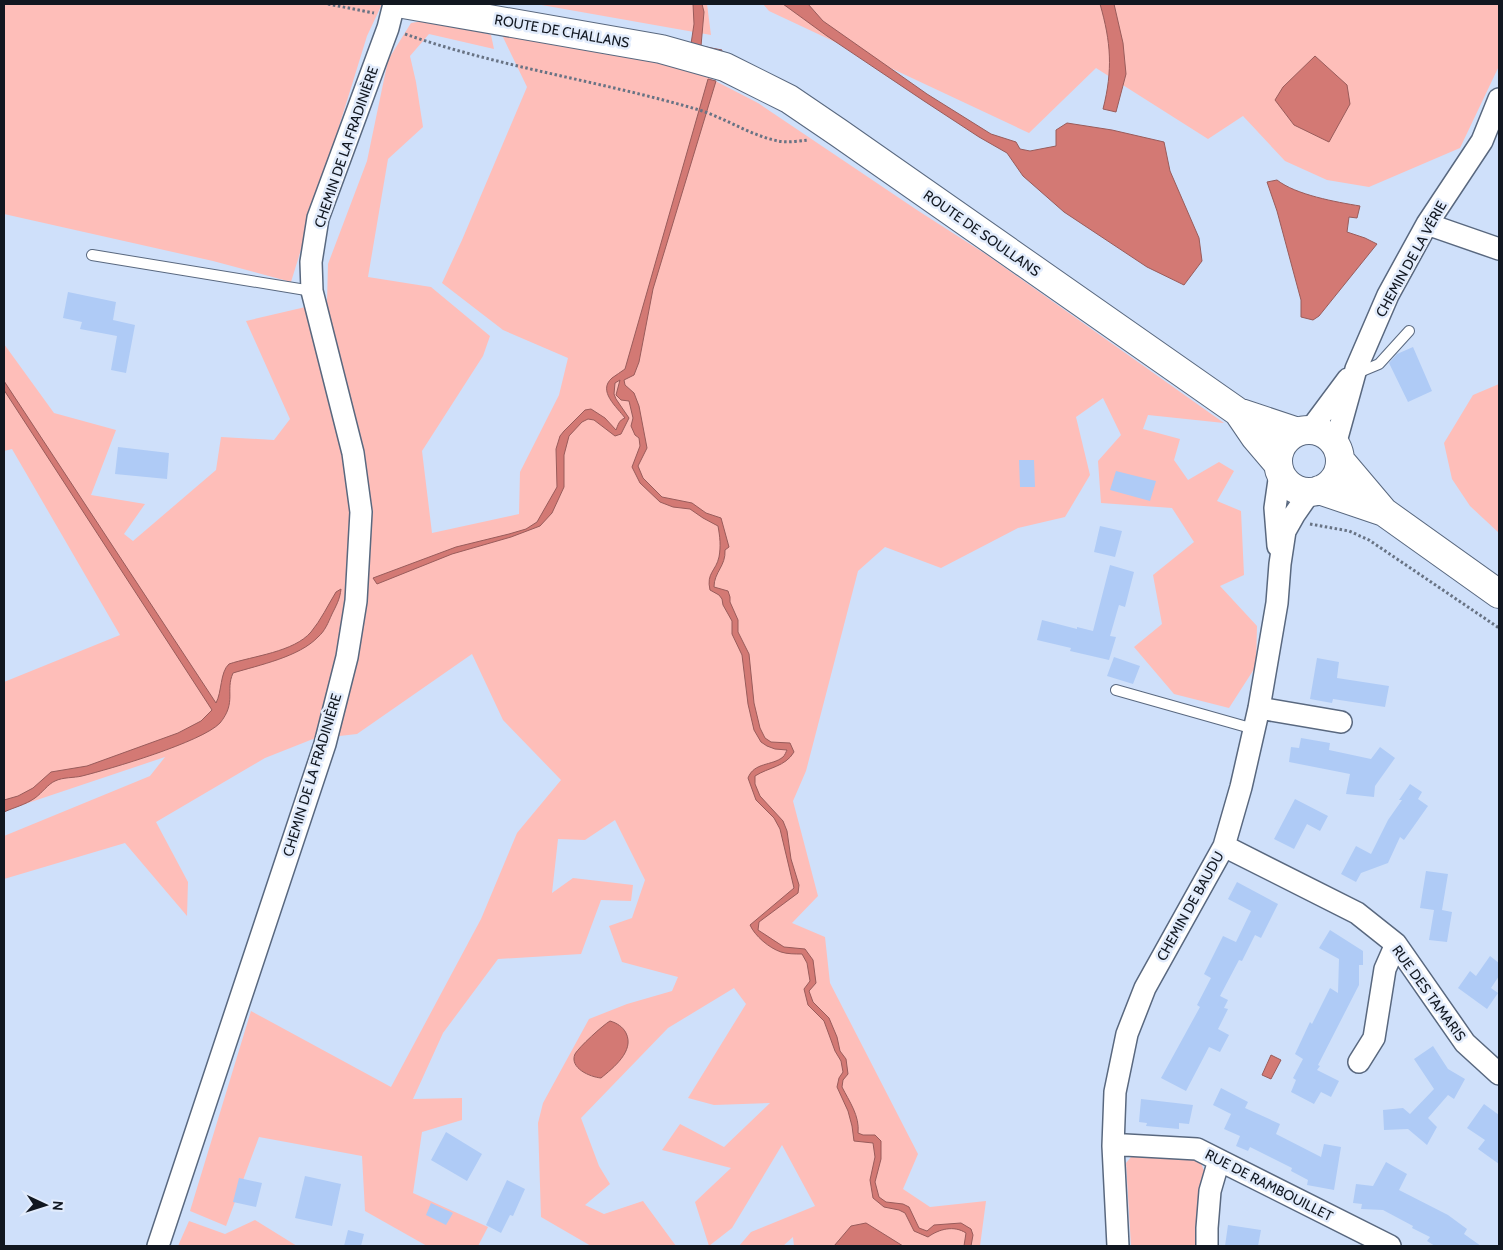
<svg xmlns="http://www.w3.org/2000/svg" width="1503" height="1250" viewBox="0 0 1503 1250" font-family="Cabin,sans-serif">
	<rect width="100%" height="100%" fill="#cfe0fa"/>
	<!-- green -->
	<path fill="#febeb9" d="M4,4H382L367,36L291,282L213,261L4,214Z
		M536,4H707L711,35Z
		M763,4H1499V66L1460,148L1369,187L1327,180L1285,161L1243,116L1208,139L1096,68L1029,133L769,11Z
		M435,19L491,35L494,49L429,34L410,56L416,82L423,127L388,159L368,277L431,287L490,336L483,356L422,451L432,533L519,514L520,472L559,395L568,358L503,330L442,283L462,240L527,87L501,33L694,70L758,103L917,210L987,255L1224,423L1148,415L1143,429L1180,439L1174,460L1188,480L1219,462L1234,471L1217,501L1241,511L1244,575L1220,586L1257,626L1256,666L1229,708L1174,694L1134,647L1162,624L1153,575L1194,542L1172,508L1101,503L1098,461L1121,435L1103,398L1076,417L1090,475L1065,517L1018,528L941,568L885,547L858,571L806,771L793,801L818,896L792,923L825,937L830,983L918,1154L903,1189L930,1207L986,1201L980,1246H794L793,1237L783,1246H739L751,1232L815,1206L782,1145L732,1228L709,1246L695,1202L731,1168L662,1150L680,1124L724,1147L770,1103L714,1105L688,1098L746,1004L734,988L668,1028L581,1118L599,1166L610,1184L585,1205L604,1214L643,1201L676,1246H591L541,1217L538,1123L543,1103L589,1019L627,1004L672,991L678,977L622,962L609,926L632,918L645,880L615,820L585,840L558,839L552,893L573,878L633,885L631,901L601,900L581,954L498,959L443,1033L413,1099L462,1098V1120L422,1132L413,1193L488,1227L478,1246H427L365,1211L362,1156L259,1137L226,1226L190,1211L251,1011L391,1087L481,919L517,833L561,780L503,720L472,654L357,734L313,739L265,758L156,822L188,882L187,916L125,843L4,879V836L150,776L165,757L16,807L4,809V682L120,635L12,449L4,451V344L54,413L116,430L91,495L145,504L124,534L133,541L216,470L221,437L274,440L290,419L246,321L327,302L328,264L367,161L388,60L411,23Z
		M1499,384V533L1470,506L1452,479L1444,443L1473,395Z
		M1140,1153L1193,1157L1201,1163L1205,1173L1200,1246H1131L1126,1163L1131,1157Z
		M255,1220L297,1246H178L189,1221L225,1234Z"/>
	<!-- water -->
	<path fill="#d37974" stroke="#995c5b" d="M693,4H702L704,12L701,46L722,50L721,55L691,44L694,24Z
		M783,4H808L823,21L927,94L991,134L1016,142L1020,149L1030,151L1056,146V130L1067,123L1112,130L1164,142L1170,171L1199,238L1202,261L1184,285L1147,267L1064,212L1023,176L1007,153L979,137L924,101L827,36Z
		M1100,4H1114L1123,43L1126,74L1116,112L1103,109C1113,70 1111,42 1100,4Z
		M1315,56L1347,85L1350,104L1329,142L1294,125L1275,100L1283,87Z
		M708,79L716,81L653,289L639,362L634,375L624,380L625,385L634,393L639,406L647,448L638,466L643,478L662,497L692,503L706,513L721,518L729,547L725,550C726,566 714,572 714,587L728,591L730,597V602L738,620V632L749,654L754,703L760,728L765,738L771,742L790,743L794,752C785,767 769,767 755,776V784L760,796L783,821L787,831L791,859L799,885L798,893L759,922L758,930L784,947L805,949L813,960L816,983L809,991L813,1002L829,1018L837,1037L840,1051L846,1059L848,1074L843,1080L842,1087C849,1101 860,1116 858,1133L863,1135H875L881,1141V1159L875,1182L879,1197L886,1202L903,1204L909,1207L919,1228L927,1231L934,1225L961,1223L971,1229L973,1235L971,1246H964L966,1233C954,1225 939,1229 928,1237L914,1231L905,1213L899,1210L884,1207L873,1198L870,1180L875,1157L873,1143L854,1141L852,1126L848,1111L837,1087L839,1078L843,1072L841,1061L835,1051L824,1021L808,1005L804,989L810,981L807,963L802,954C795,954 787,954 781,952C769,948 755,936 750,925L794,888L780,829L774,818L756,800L748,778C754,762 772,766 783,757C785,755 786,752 787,750L775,749L767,746L761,742L754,730L748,704L742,655L732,634V621L723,605L722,599L719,595L710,590C706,573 716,571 719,557C721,546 720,537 718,526L703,518L690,509L673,507L660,502L640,483L632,467L640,446L639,438L635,435L631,426L633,418L629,401L621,400L616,395L620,380L615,383L614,394L616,399L629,418L621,434L615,436L594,420L588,419L582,422L569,436L564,455V487L552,513L540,526L511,537L452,554L377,584L373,578L456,547L509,534L526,529L537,522L557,487L556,449L560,436L564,431L585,410L591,409L605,418L616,430C618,425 619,420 625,418C617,407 597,391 612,378C616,375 621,372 625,369Z
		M1277,180C1296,195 1336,202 1360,206L1357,218L1349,217L1347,232L1365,238L1377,244L1319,316L1313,320L1301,317V300L1277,211L1267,182Z
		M4,381L216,703C222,692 220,672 229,664C253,656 294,652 311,632C321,620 328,605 336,592L341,589C340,599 336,606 332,614C328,623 325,631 318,637C299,657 259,665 233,673C225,691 237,702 220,723C202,742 110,769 82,776C74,778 63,777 55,781C48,784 42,793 35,798C25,805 15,807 4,812V800L18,796L33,788L51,772L87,766L178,733L201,721L212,710L4,390Z
		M610,1021C617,1023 623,1027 626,1033C635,1051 613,1068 601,1078C590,1077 569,1068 575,1054C579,1047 603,1025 610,1021Z
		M1271,1055L1281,1060L1271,1079L1262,1075Z
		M866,1223L903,1246H834L851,1226Z"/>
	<!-- building -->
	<path fill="#afcbf6" d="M68,292L116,302L113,320L135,325L126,373L111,370L117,336L80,329L82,322L63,318Z
		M1413,347L1432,391L1408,402L1389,363L1397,354Z
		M118,447L169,453L167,479L115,474Z
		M1019,460H1034L1035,487H1020Z
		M1116,471L1156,481L1150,501L1110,490Z
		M1100,526L1122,531L1115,557L1094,552Z
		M1110,565L1134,572L1125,607L1119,605L1110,636L1116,637L1109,660L1070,651L1071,648L1037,640L1042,620L1077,629V627L1093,631Z
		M1114,657L1140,666L1133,684L1107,676Z
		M1317,658L1339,662L1337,678L1389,686L1385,707L1333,699L1332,703L1310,699Z
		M1301,738L1330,743L1329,750L1371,759L1380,747L1395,758L1375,786L1374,797L1346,794L1350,774L1289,762L1291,747L1299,748Z
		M1410,784L1422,792L1418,799L1428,806L1404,840L1400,837L1388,863L1361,873L1356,882L1341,874L1356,846L1371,854L1388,820L1402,800H1399Z
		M1295,799L1328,816L1320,831L1307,824L1294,849L1274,839Z
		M1426,871L1448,874L1442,910L1452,912L1447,942L1429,940L1434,910L1420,908Z
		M1237,882L1278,904L1261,938L1255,935L1242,961L1239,960L1220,996L1228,1000L1224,1008L1228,1009L1218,1029L1229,1035L1220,1052L1209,1047L1186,1091L1161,1078L1200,1007L1197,1005L1211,978L1204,974L1223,936L1236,942L1251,911L1228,899Z
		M1330,930L1363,951V965H1359V985L1318,1065L1320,1066L1317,1070L1339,1081L1331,1097L1321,1092L1314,1104L1291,1092L1296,1080L1293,1078L1303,1059L1295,1054L1310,1022L1312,1024L1330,988L1338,993L1339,959L1319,948Z
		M1490,956L1499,963V976L1491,988L1498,993L1487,1009L1458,988L1470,971L1476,976Z
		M1433,1046L1448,1069L1465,1079L1454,1099L1448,1095L1428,1118L1437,1127L1427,1145L1408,1129L1384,1130L1383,1110L1403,1108L1410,1114L1434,1089L1414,1059Z
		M1221,1088L1248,1102L1245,1108L1280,1124L1276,1134L1321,1157L1324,1144L1341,1147L1334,1190L1307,1185L1308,1180L1291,1171L1292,1168L1250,1147L1248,1151L1236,1146L1240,1136L1224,1129L1231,1114L1213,1105Z
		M1141,1099L1193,1105L1189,1124L1179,1123V1129L1146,1126L1147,1123L1139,1122Z
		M1484,1104L1499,1115V1164L1478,1149L1485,1140L1467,1128Z
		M446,1132L482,1154L467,1181L431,1160Z
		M1386,1162L1407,1174L1399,1190L1448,1215L1467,1229L1464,1234L1481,1246H1435L1427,1241L1430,1237L1412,1228L1413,1226L1383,1210L1361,1209L1362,1204L1353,1203L1356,1184L1373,1186Z
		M305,1176L341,1184L332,1226L295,1218Z
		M239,1178L262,1183L256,1207L233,1202Z
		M507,1180L525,1189L513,1216L510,1215L501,1233L486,1225Z
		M431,1203L453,1213L446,1225L426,1215Z
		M1228,1225L1261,1230L1258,1246H1225Z
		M348,1230L364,1234L361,1246H344Z"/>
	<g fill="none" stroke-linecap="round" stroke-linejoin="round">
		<!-- lane casing -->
		<g stroke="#59687f" stroke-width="12">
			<path id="lane" d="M92,255L312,291
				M1355,374L1379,364L1409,331
				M1116,690L1254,729"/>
		</g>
		<!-- street casing -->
		<g stroke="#59687f" stroke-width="24">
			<path id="street" d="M1427,224L1499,249
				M1310,430L1348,379
				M1335,445L1356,369L1388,295L1427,224L1482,141L1499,99
				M1278,546L1275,508L1280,473
				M1259,708L1341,722
				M1224,846L1357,913L1396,944L1465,1043L1499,1074
				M1359,1062L1374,1038L1385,969L1396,944
				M1113,1146L1125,1145L1197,1149L1390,1246
				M158,1246L325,744L347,657L356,601L361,512L353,453L312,291L311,262L318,218L388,28L394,4
				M1118,1246L1113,1146L1115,1092L1127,1034L1145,988L1224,846L1241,787L1259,708L1277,603L1280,564L1285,531L1294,515L1310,492
				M1207,1246V1228L1210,1191L1219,1160"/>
		</g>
		<!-- secondary casing -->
		<g stroke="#59687f" stroke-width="30">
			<path id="secondary" d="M403,4L661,49L725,67L789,99L839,133L1238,412L1298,432
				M1238,412L1255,437L1278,464
				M1278 461a31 31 0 1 1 62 0a31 31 0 1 1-62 0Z
				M1340,460L1384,512L1499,594
				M1319,490L1384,512"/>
		</g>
		<!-- path -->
		<path stroke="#687384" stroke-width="3" stroke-dasharray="2.5 2.5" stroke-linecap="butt" d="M328,4L374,13
			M405,34C499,67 600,81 696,109C724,117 749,135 778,141C787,143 799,141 808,140
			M1310,524L1349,531L1369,540L1499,628"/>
		<!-- lane -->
		<use href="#lane" stroke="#fff" stroke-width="10"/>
		<!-- street -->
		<use href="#street" stroke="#fff" stroke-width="21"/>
		<!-- secondary -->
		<use href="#secondary" stroke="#fff" stroke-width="28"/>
	</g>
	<g text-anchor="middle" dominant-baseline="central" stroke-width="5" stroke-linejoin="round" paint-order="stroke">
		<!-- street labels -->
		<g font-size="14" fill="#111720" stroke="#e2ecfc">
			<text transform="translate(562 31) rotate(10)">ROUTE DE CHALLANS</text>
			<text transform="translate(346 147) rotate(-71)">CHEMIN DE LA FRADINIÈRE</text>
			<text transform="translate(982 233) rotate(35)">ROUTE DE SOULLANS</text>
			<text transform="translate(1411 259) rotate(-61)">CHEMIN DE LA VÉRIE</text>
			<text transform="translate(312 775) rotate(-73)">CHEMIN DE LA FRADINIÈRE</text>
			<text transform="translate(1190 906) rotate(-61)">CHEMIN DE BAUDU</text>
			<text transform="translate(1429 993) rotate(54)">RUE DES TAMARIS</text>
			<text transform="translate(1269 1185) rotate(27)">RUE DE RAMBOUILLET</text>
		</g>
	</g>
	<!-- border -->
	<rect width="1503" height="1250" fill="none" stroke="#111720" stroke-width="10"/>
	<!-- north arrow -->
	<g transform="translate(45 1205) rotate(94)" stroke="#e2ecfc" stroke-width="4" paint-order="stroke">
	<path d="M0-4L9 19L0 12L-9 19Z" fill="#111720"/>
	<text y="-8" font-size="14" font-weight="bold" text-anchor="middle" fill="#111720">N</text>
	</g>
</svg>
